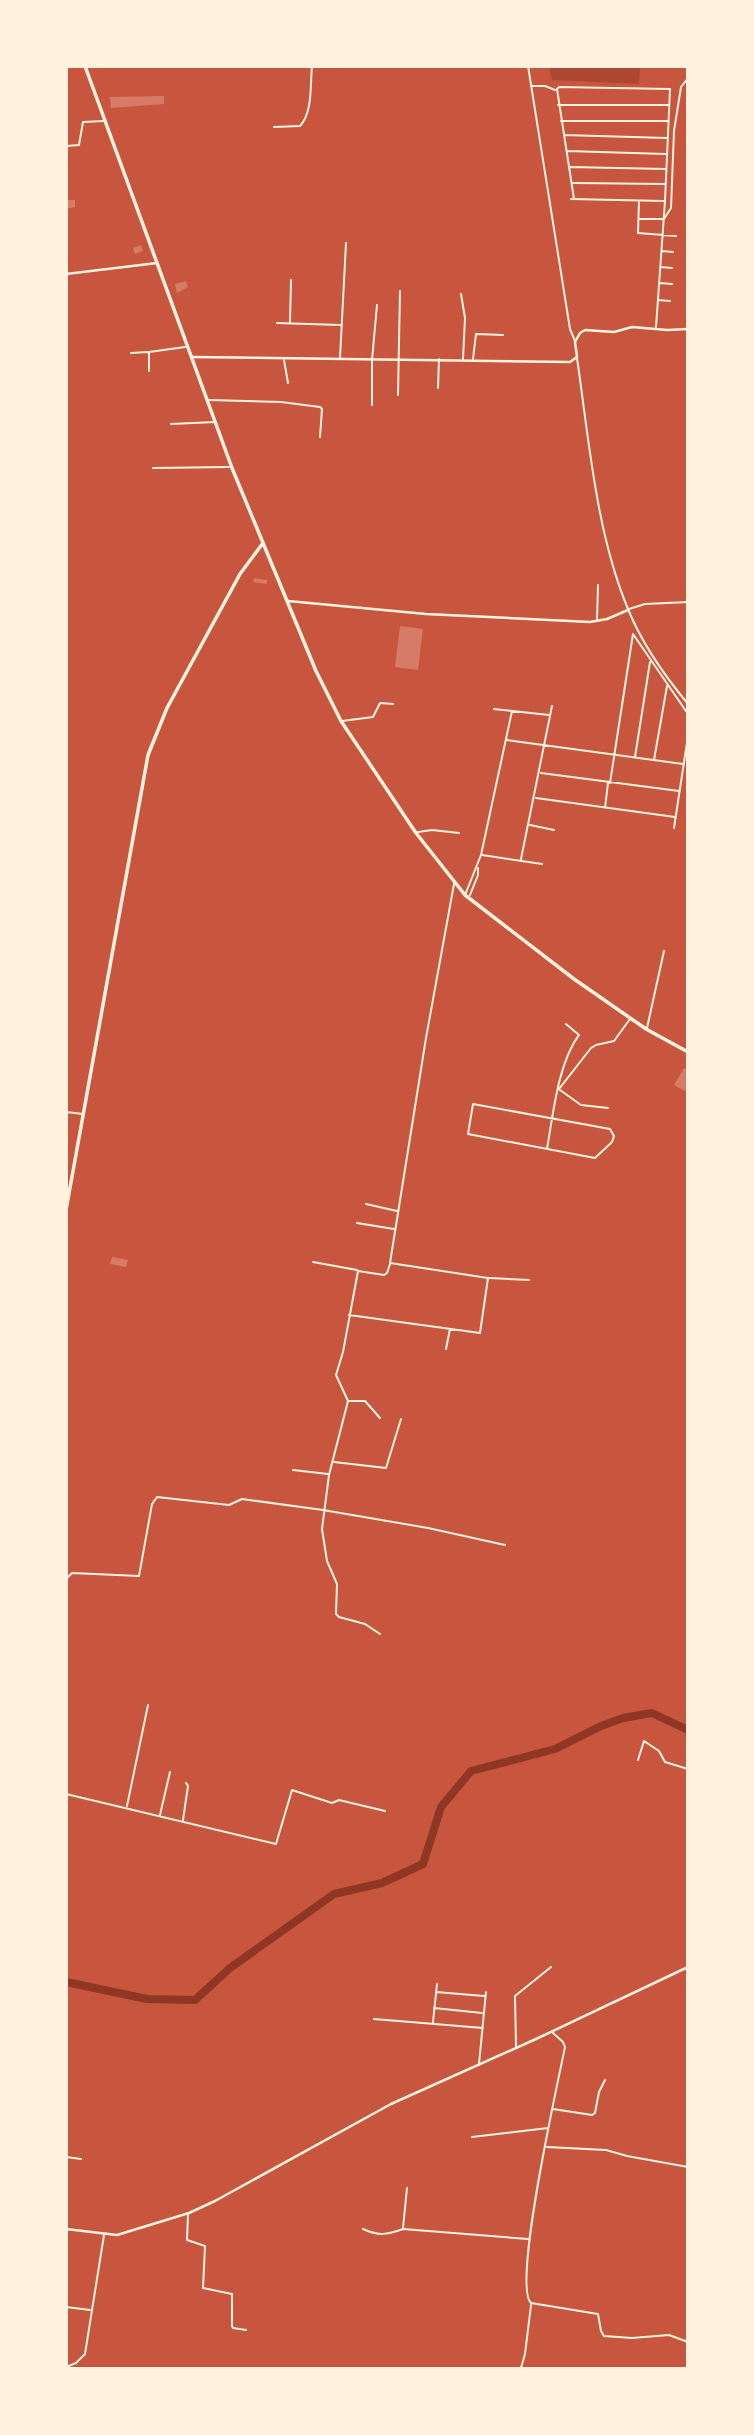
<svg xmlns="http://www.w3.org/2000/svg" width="754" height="2435" viewBox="0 0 754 2435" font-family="Karla,sans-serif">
	<rect width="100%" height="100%" fill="#c8553d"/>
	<!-- green -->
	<path fill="#ae4732" d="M549,67H640L639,84L552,80Z"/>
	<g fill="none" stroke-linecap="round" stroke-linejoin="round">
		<!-- river -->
		<path stroke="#8f3625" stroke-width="8" d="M66,1982L147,1999L195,2000L230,1968L334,1894L382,1883L423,1864L441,1807L471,1771L555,1749L601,1726L623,1718L652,1713L688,1730"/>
	</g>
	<!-- building -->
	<path fill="#d67c66" d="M164,96V104L111,108L110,97Z
		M66,200H75V207L66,209Z
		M141,245L143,251L135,254L133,248Z
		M186,281L188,287L177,293L175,284Z
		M254,578L267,580V584L253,582Z
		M400,626L423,629L418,670L395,667Z
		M684,1068L688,1070V1087L685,1091L674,1085Z
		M112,1257L128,1260L126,1267L110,1264Z"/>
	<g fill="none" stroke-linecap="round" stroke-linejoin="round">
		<!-- minor -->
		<path stroke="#fff3e0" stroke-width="2" d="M528,66L570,329L575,341
			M531,86H545L555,90
			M558,105H668
			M561,121H667
			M274,127L300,126C313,112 310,85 312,66
			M564,135L667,138
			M66,146L79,145L83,122L104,121
			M567,151L666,154
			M570,167L666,169
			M573,183L665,184
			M571,199L664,201
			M574,199L557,89L559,87L670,89L665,201L656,327
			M639,201L638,233L676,236
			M639,219H664L671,208L674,131L681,87L688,78
			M662,251L673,252
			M661,267L672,268
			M660,283L672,284
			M461,294L465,318L463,359
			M658,300L670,301
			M290,322L291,280
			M277,323L340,325
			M131,353L148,352
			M340,358L346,243
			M577,358C589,440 596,532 628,609C642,644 664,675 688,704
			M473,359L476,334L503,335
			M284,360L288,383
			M149,371V352L185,347
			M438,388L439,359
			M398,395L400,291
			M209,400L281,402L320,407L322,409L320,437
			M372,405V360L377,305
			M171,424L215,422
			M153,468L229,467
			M629,609L645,604L688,602
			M597,620L598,585
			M494,709L549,715
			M342,721L373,717L380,703L393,704
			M507,740L683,764
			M635,757L650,662
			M654,760L667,686
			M541,773L679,791
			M610,783L633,634L688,714
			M536,798L675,817
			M605,808L608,783
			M530,825L554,830
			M674,828L688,736
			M418,832L432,830L459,833
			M482,855L542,864
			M521,859L552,706
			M465,895L481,855L512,711
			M470,895L478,875V868
			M647,1028L664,951
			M559,1089L591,1048L596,1045L614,1041L630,1019
			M560,1090L581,1105L608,1108
			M473,1104L610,1129L614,1136L612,1142L595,1158L468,1134Z
			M66,1112L83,1114
			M547,1149C553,1115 558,1063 579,1035L566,1024
			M366,1204L397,1211
			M357,1223L394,1229
			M313,1262L357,1270
			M489,1278L529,1280
			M349,1315L480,1333L488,1278L390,1263L426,1038L454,884
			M446,1349L450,1329
			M349,1401H365L380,1418
			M334,1462L386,1468L401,1419
			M293,1470L328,1474
			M66,1579L72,1573L139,1576L152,1504L157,1497L229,1505L242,1499L323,1510L428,1528L505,1545
			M380,1634L365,1624L339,1617L336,1614L337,1584L327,1561L322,1529L329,1475L348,1401L336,1375L343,1352L358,1271L384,1275L387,1273L390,1264
			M638,1760L644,1741L659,1751L665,1762L688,1769
			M66,1794L276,1844L292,1790L332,1803L339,1800L385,1811
			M127,1806L148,1705
			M160,1815L170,1772
			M183,1820L188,1786L186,1783
			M436,1992L484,1996
			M434,2008L482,2013
			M374,2019L483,2028
			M433,2022L437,1984
			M552,2032L563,2042L565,2047C558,2082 512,2286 531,2303L598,2314L601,2331L604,2336L632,2338L669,2335L688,2342
			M516,2046L515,1996L551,1967
			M479,2064L486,1992
			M553,2109L592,2115L595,2113L599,2092L605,2080
			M472,2137L548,2128
			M547,2147L606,2150L627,2156L688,2167
			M66,2157L81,2159
			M188,2214L187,2240L205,2246L203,2288L232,2294V2326L233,2328L246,2330
			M403,2228L407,2188
			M363,2229C378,2236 387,2235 403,2229L528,2239
			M66,2307L90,2310
			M66,2367L76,2363L85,2354L104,2235
			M521,2368L525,2354L531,2305"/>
		<!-- tertiary -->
		<path stroke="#fff3e0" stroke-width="2.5" d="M66,274L157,263
			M192,357L570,362L577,357L575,342L580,333L585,330L614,332L632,327L667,330L688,329
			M288,601L426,614L590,622L607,619L628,610
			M66,2229L117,2235L189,2213L215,2201L391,2104L536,2039L688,1967"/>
		<!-- primary -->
		<path stroke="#fff3e0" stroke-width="3.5" d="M66,1210L148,755L167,708L240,574L263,543"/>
		<!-- trunk -->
		<path stroke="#fff3e0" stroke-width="3.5" d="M85,66L232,468L316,671L341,721L416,833L465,895L574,979L646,1029L688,1052"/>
	</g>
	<!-- border -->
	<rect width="754" height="2435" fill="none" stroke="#fff3e0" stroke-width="136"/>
</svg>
